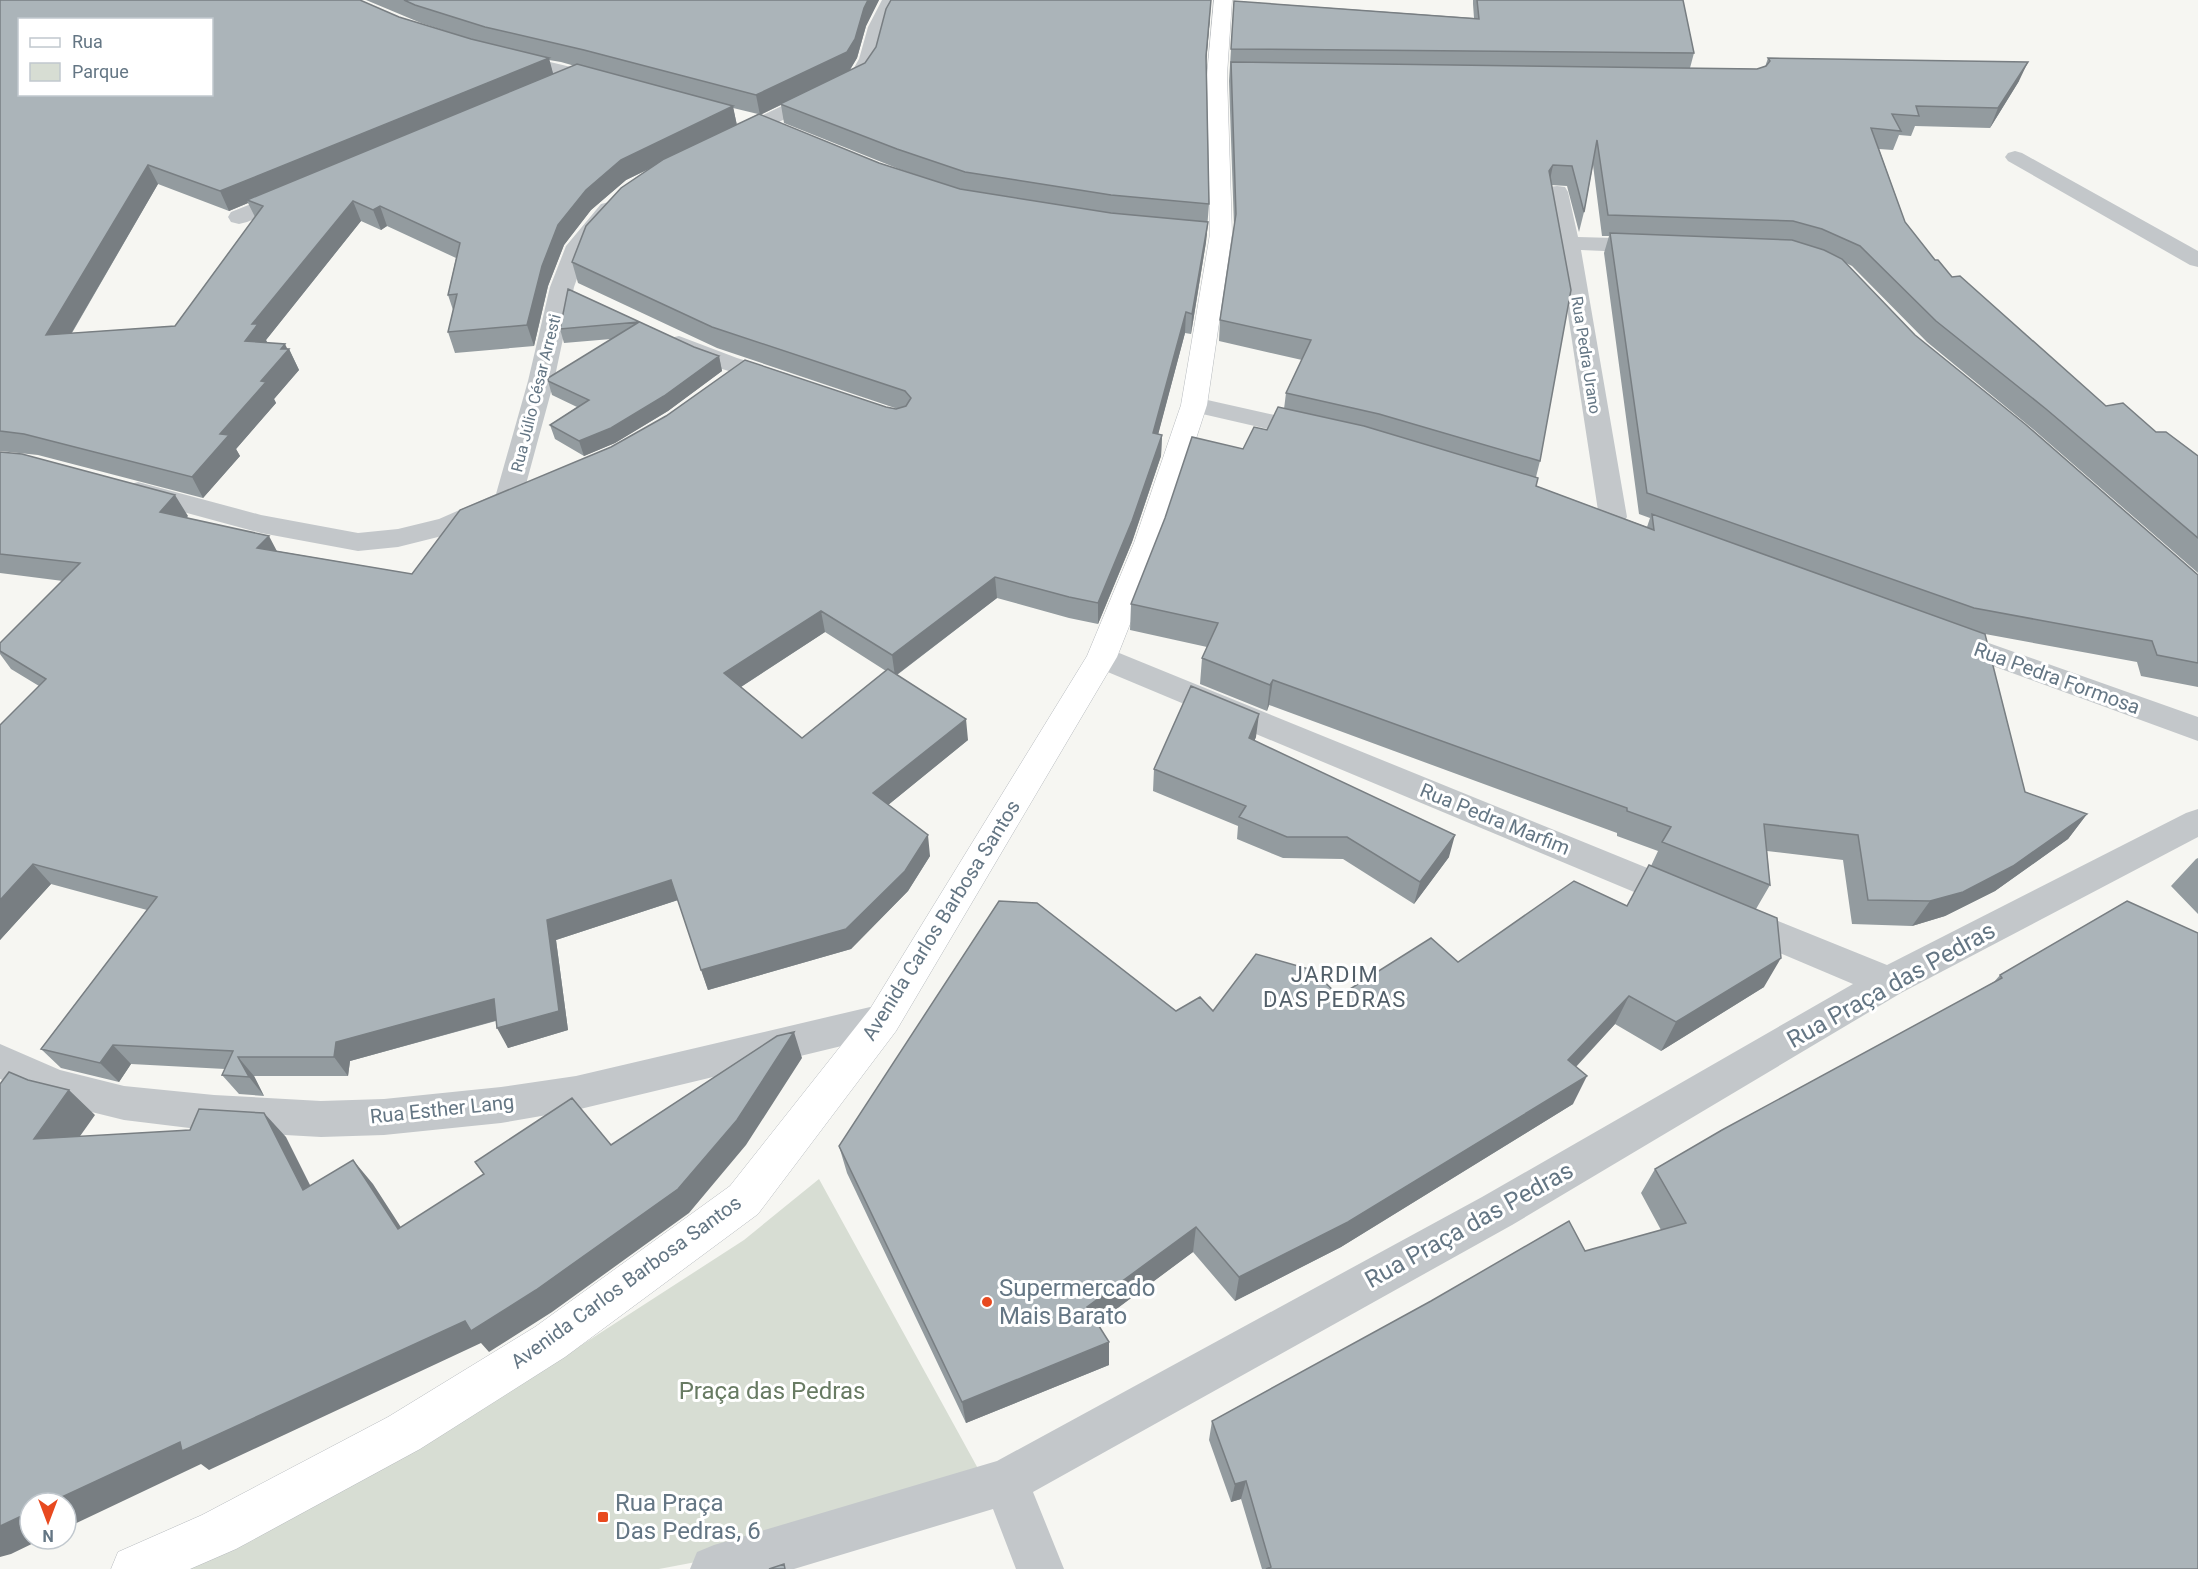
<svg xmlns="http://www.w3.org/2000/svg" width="2198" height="1569" viewBox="0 0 2198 1569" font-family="Roboto,sans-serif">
	<rect width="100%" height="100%" fill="#f6f6f2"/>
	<!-- green -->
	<path fill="#d7ddd3" d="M819,1179L981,1474L696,1562L659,1569H175L563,1357L744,1240Z"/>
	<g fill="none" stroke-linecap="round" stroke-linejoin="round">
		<!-- major casing -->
		<g stroke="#b6babe" stroke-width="1">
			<path id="major" d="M1214,0H1232L1227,75L1232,234L1207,405L1162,543L1117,657L896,1031L758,1214L565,1357L420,1449L236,1549L190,1569H111L118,1552L202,1515L388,1417L535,1327L730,1186L870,1009L1087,656L1134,543L1181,405L1210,234L1207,75Z"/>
		</g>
		<!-- minor -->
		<path fill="#c3c7ca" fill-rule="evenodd" d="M882,0H900L886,27L876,65L865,81L735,143L728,145L721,143L718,139L721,135L851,73L859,59L868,27Z
			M508,52L613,77L616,81L613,85L606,87L501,62L498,58L501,54Z
			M2015,151L2022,153L2198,251V267L2190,265L2008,161L2005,157L2008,153Z
			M1557,186L1565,187L1568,192L1578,237L1650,239L1658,241L1661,246L1658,251L1650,253L1581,250L1627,517L1623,523L1613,526L1603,523L1599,517L1557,243L1546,192L1549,187Z
			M293,187L301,189L304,194L301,199L247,222L239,224L231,222L228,217L231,212Z
			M609,202L617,204L620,209L588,248L574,287L554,381L522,499L518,505L458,532L398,547L358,551L261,533L128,497L124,491L128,485L138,482L261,515L358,533L398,529L439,519L496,494L528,381L550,287L566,246L601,204Z
			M679,336L737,358L789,374L793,379L789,384L780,387L719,368L670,348L667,343L670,338Z
			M1194,397L1324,426L1328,432L1324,438L1315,440L1185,410L1181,405L1185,400Z
			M1949,629L2198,717V741L1938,646L1934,639L1938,632Z
			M1102,646L1694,887L1700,897L1694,907L1682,911L1670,907L1091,665L1087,657L1091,649Z
			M2198,809V837L1901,993L1512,1225L1033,1492L1064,1569H1016L993,1509L794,1569H690L697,1552L714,1545L997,1461L1482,1197L1853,984L1725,930L1720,920L1725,910L1738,906L1751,910L1887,965L2186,813Z
			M883,1004L896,1009L902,1020L896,1031L883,1036L576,1110L501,1123L384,1135L321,1137L214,1131L124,1120L55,1103L0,1079V1044L60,1070L124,1086L214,1095L321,1101L384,1099L501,1087L576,1076Z"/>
		<!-- major -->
		<use href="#major" fill="#fff" fill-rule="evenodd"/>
	</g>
	<!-- wall -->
	<path fill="#939b9f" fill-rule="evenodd" d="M0,0L399,17L473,40L421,23L366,0H879L866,26L857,58L850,70L1210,17L1206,63L1209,204L1206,242L1191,334L1185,333L1158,434L1162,435L1161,456L1132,542L1098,624L1069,618L997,598L897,675L968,740L888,805L930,856L908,891L851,949L708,990L678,900L556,940L568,1030L508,1048L496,1021L350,1061L348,1076H254L264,1096L239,1094L222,1075L225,1069L131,1064L119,1082L61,1068L41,1049L147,910L51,884L0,940V725L39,686L11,669L0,654V643L63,581L0,573V452L188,516L186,517L277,551L412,574L886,407L896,409H898L717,348L578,283L572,262L655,166L626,180L591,210L564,245L548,286L534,346L455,353L448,332L453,310L448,295L456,258L387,226L381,230L361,221L266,340L267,343L289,349L299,370L274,399L276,403L236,449L240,456L203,498L38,455L0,451ZM549,60L561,62L575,66L553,74ZM781,105L784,123L899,169L943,184L879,163L760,115ZM733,108L758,114L737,125ZM158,184L229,211L248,203L255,217L175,326L72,333ZM825,632L886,671L802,738L741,687Z
		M1473,0H1683L1694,53L1690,68L1757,69L1765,67L1768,58L2019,81L1990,128L1915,126L1911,136L1899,135L1893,150L1879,149L1905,222L1935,260L1952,277L2106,406L2156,432L2198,456V573L2034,430L1927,342L1852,266L1846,263L1915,335L2198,575V687L2141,676L2137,662L1985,634L2025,792L2087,814L2068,839L1995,891L1945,916L1912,926L1852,924L1843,860L1767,851L1770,885L1756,909L1764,987L1661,1051L1615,1024L1576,1067L1573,1104L1341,1247L1235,1301L1193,1252L1097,1323L1109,1365L966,1423L847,1173L839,1146L1176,1011H1213L1339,996L1458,962L1627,906L1651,866L1658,851L1617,836V833L1269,705L1267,711L1200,684L1202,658L1207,647L1130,630L1131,604L1243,449L1267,430L1284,409L1286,393L1302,360L1219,341L1220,320L1234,226L1229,81L1234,1L1474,18L1473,4ZM1593,165L1602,236H1609L1604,253L1639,514L1650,518L1647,527L1536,486V477L1540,461L1551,185L1567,186L1579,232L1584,212Z
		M568,289L694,347L719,356L722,371L668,411L615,443L584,456L555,439L550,425L577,407L552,395L548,381L611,339L564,343L560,329Z
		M1256,737L1254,741L1449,857L1414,904L1343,859L1283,858L1237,839L1238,826L1153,791L1154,769Z
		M2198,858V914L2171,886L2196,859Z
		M2198,933V1569H1262L1241,1499L1231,1502L1209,1440L1212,1421L1585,1251L1661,1230L1641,1193L1655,1169L1994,982L2000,975Z"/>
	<!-- shaded-wall -->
	<path fill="#787e82" d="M868,0H879L866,26L857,58L849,71L760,115L756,95L864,8Z
		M1211,0L1210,17L1205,75L1206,56Z
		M549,58L554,77L247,200L248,203L229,211L220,191Z
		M2028,62L2019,81L1990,128L1998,108Z
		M733,106L737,126L626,180L591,210L564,245L548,286L534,346L527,325L542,266L558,225L586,190L621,160Z
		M148,165L158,184L58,356L46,335Z
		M1553,165L1549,185V171Z
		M353,201L361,221L266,340L268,344L245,341L252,324Z
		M380,206L387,226L381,230L373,210Z
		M1208,222L1206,242L1191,334L1192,314Z
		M1186,312L1185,333L1153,454V433Z
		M285,344L288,350L289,349L299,370L274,399L276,403L236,449L240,456L203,498L192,477L220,434L261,381L281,349Z
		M719,356L722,371L668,411L615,443L584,456L579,441Z
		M1162,435L1161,456L1132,542L1098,624V603Z
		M175,495L188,516L172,533L160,512Z
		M269,536L280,557L257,548Z
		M995,577L997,598L895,676L892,655Z
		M821,611L825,632L730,694L724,673Z
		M1273,680L1269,705L1267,711L1270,685Z
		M1259,714L1256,737L1246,761L1249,738Z
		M966,719L968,740L877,814L873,793Z
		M2087,814L2068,839L1995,891L1945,916L1912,926L1930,901Z
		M928,835L930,856L908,891L851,949L708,990L701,970Z
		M1455,835L1449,857L1414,904L1420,882Z
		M33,864L51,884L0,940V900Z
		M671,880L678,900L556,940L568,1030L508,1048L497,1028L547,920Z
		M1781,958L1764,987L1661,1051L1676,1022Z
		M1629,996L1615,1024L1556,1088L1568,1060Z
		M494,999L505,1018L350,1061L348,1076L334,1057L336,1042Z
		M794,1032L802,1058L746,1145L689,1213L552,1312L489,1352L481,1343L209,1470L201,1464L66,1528V1503H49Z
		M113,1045L131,1064L119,1082L100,1063Z
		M238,1057L254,1076L264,1096L249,1077Z
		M1587,1076L1573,1104L1341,1247L1235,1301L1239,1277Z
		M69,1090L95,1115L61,1163L34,1139Z
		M264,1113L286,1137L324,1213L303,1190Z
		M353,1160L373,1184L417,1252L398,1229Z
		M1196,1227L1193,1252L1087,1331V1307Z
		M1109,1342V1365L966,1423L962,1402Z
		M1246,1481L1241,1499L1231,1502L1235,1484Z
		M30,1512V1539H42L11,1554L0,1557V1526Z"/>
	<!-- building -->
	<path fill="#abb4b9" stroke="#787e82" stroke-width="1.5" fill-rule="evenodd" d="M0,0H360L399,17L471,39L549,58L220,191L148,165L46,335L175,326L263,206L247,200L577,64L733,106L621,160L586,190L558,225L542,266L527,325L448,332L457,294L448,295L460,243L380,206L373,210L353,201L252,324H258L245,341L285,344L281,349H289L261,381L266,382L220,434L229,435L192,477L24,434L0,431ZM20,20H212V94H20Z
		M404,0H868L864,8L855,39L847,52L756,95L584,50L485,27L415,5Z
		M891,0H1211L1206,56L1209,204L1111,195L965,172L897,149L780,104L865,63L876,47L886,9Z
		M1477,0H1683L1694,53L1231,49L1234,1L1479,19Z
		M1768,58L2028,62L1998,108L1916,106L1919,116L1892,114L1901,131L1871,128L1905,222L1935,260H1938L1952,277L1960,276L2106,406L2123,403L2156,432H2166L2198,456V538L2046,409L1936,321L1860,246L1822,229L1793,221L1608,215L1597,140L1584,212L1572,166L1553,165L1549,171L1571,290L1540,461L1379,414L1286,393L1311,340L1220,320L1236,214L1231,62L1757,69L1766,66L1770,61Z
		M759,114L879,163L960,189L1111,213L1208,222L1192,314L1186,312L1153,433L1162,435L1132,521L1098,603L1069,597L995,577L892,655L821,611L724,673L802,738L888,669L966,719L873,793L928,835L905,871L846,929L701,970L671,880L547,920L559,1011L497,1028L494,999L336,1042L334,1057H238L249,1077L222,1075L233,1051L113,1045L100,1063L41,1049L157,897L33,864L0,900V725L46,679L0,651V643L80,563L0,554V452L22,454L175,495L160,512L269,536L257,548L412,574L460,510L611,447L666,416L745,360L886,407L896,409L906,406L911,398L905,391L712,327L572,262L586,226L621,188L664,159Z
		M1610,233L1792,240L1824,250L1842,259L1915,335L2025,424L2198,575V663L2157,655L2152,641L1974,608L1647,493Z
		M568,289L694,347L719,356L664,396L611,428L579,441L550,425L589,400L548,381V378L639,322L560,329Z
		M1278,407L1364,426L1538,478L1536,486L1654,530L1652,514L1985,634L2025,792L2087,814L2013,866L1963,892L1930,901L1868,900L1858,835L1764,824L1770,885L1662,842L1671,827L1627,811V808L1273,680L1270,685L1202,658L1218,623L1131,604L1165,518L1192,437L1243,449L1254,427L1267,430Z
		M1191,686L1259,714L1249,738L1455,835L1420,882L1347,837H1287L1239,817L1246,806L1154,769Z
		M1649,865L1777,918L1781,958L1676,1022L1629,996L1568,1060L1587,1076L1348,1222L1239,1277L1196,1227L1087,1307L1109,1342L962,1402L839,1146L999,901L1037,903L1176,1011L1200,997L1213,1011L1256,954L1312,970L1339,996L1431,938L1458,962L1574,881L1627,906Z
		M2127,901L2198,933V1569H1266L1271,1567L1246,1481L1235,1484L1212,1421L1431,1301L1569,1221L1585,1251L1686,1223L1655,1169L1722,1130L2002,978L2000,975Z
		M794,1032L737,1120L678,1189L536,1290L471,1331L465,1321L182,1451L180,1442L49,1503H30V1512L0,1526V1084L9,1072L28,1080L69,1090L34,1139L190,1130L199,1109L264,1113L303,1190L353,1160L398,1229L484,1174L475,1162L572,1098L611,1145L777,1036Z
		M784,1564L785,1569H769Z"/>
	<!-- markers -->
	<g fill="#e8491f" stroke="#fff" stroke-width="2">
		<circle cx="987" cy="1302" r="6"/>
		<rect x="597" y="1511" width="12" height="12" rx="3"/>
	</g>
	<g text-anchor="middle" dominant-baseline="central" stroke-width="6" stroke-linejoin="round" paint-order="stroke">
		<!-- far-street labels -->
		<g font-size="16" fill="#647684" stroke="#fff">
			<text transform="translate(1586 355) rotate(81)">Rua Pedra Urano</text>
			<text transform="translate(536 393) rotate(-76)">Rua Júlio César Arresti</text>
		</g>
		<!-- street labels -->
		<g font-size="20" fill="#647684" stroke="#fff">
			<text transform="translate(2057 678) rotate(20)">Rua Pedra Formosa</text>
			<text transform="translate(1495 819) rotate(22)">Rua Pedra Marfim</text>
			<text transform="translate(941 920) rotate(-58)">Avenida Carlos Barbosa Santos</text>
			<text transform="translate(442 1109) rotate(-6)">Rua Esther Lang</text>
			<text transform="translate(626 1282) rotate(-36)">Avenida Carlos Barbosa Santos</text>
		</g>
		<!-- quarter labels -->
		<g font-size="22" letter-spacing="1.5" fill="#525f69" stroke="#fff">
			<text x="1335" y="974">JARDIM<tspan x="1335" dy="25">DAS PEDRAS</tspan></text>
		</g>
		<!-- near-street labels -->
		<g font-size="24" fill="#647684" stroke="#fff">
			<text transform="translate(1891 985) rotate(-29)">Rua Praça das Pedras</text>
			<text transform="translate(1469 1225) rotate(-29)">Rua Praça das Pedras</text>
		</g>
		<!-- near-poi labels -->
		<g font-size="24" fill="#647684" stroke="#fff" text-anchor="start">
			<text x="999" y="1288">Supermercado<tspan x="999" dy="28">Mais Barato</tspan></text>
			<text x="615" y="1503">Rua Praça<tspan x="615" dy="28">Das Pedras, 6</tspan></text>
		</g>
		<!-- near-park labels -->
		<g font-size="24" fill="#687b63" stroke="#fff">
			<text x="772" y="1391">Praça das Pedras</text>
		</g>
	</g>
	<!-- legend -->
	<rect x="18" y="18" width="195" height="78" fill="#ffffff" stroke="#c1c8ce" stroke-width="1.5"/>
	<rect x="30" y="38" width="30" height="9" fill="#ffffff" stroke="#c1c8ce" stroke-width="1.5"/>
	<text x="72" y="48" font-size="18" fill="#647684">Rua</text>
	<rect x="30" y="63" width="30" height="18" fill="#d7ddd3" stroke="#c1c8ce" stroke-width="1.5"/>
	<text x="72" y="78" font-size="18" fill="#647684">Parque</text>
	<!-- north arrow -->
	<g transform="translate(48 1521) rotate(180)"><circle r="28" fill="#ffffff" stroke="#c1c8ce" stroke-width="1.5"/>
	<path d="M0-4.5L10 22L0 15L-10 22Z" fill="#e8491f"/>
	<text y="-9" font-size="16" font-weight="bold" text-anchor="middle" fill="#647684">N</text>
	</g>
</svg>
